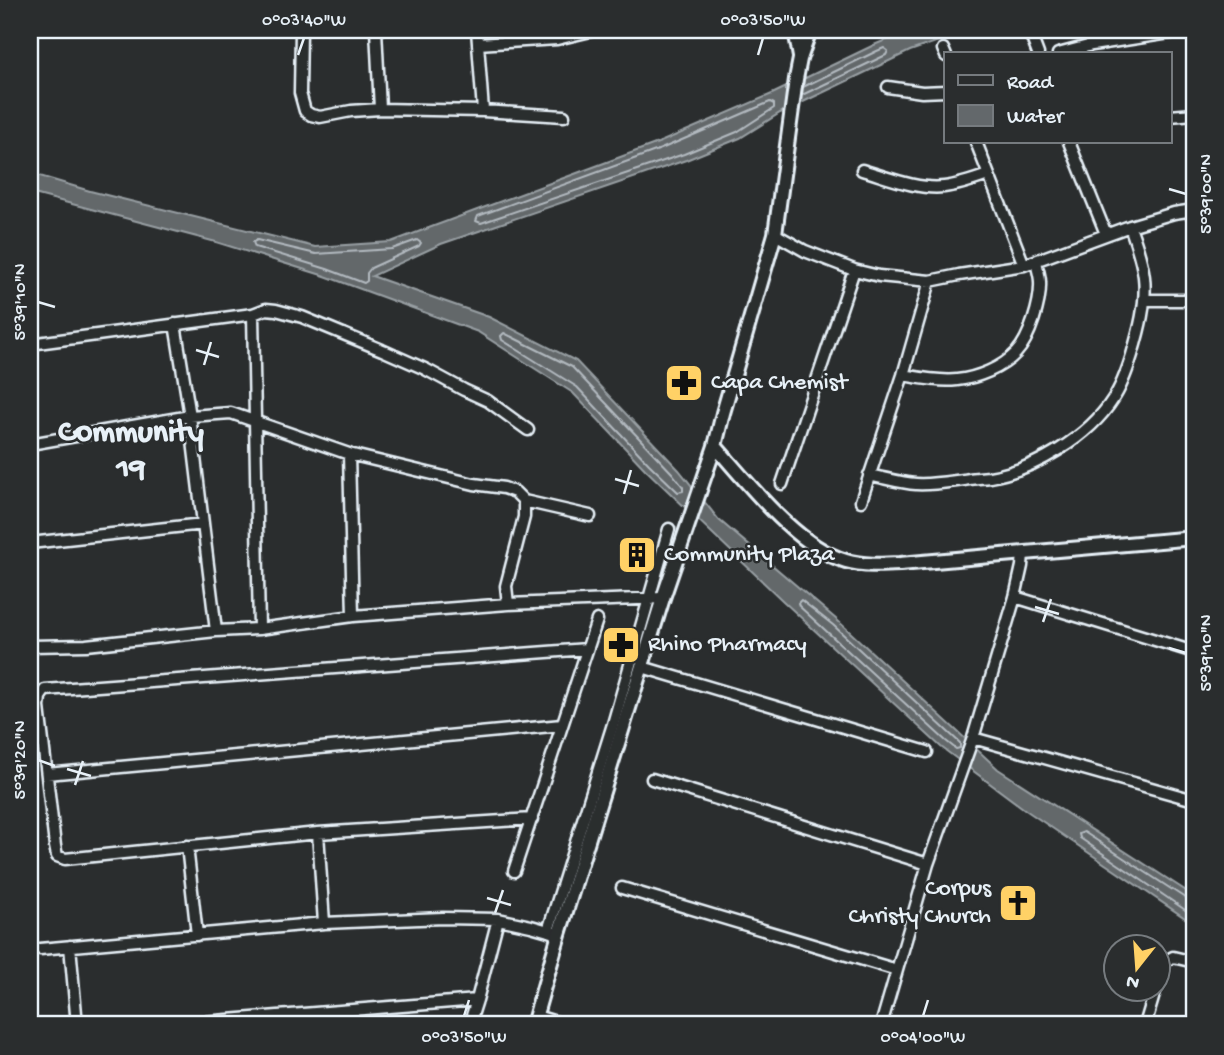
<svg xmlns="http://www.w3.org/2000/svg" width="1224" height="1055" viewBox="0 0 1224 1055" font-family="'Gochi Hand',sans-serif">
	<rect width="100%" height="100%" fill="#2a2d2e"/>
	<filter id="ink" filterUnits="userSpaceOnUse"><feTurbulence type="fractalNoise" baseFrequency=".0143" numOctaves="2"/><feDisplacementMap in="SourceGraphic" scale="14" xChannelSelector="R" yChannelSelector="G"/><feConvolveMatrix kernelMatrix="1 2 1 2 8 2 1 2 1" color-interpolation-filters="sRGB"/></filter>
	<g filter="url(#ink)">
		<!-- water -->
		<path fill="#63686b" stroke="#989fa3" stroke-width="2" d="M910,30H970L910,51L780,113L740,138L686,160L441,244L372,276L489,317L576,361L679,470L719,520L837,620L998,769L1194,896V924L1027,811L941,747L783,601L645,469L573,393L478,332L325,276L216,242L30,193V173L90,191L315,247L391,242L658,143L772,94L874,45Z"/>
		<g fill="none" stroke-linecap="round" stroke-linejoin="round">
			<!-- shore -->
			<path stroke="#b3bac0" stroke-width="2" d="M802,95L886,55L888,51L884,48L877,51L803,87
				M770,102L774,104V108L737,132L684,154L481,223L476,221L478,216L661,149Z
				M257,240L316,254L392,249L417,240L421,243L419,246L371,268L367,273V281L364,283L327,269L255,247L253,242Z
				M504,333L572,367L673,474L683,487V491L678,492L649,464L577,387L502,340L501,336Z
				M801,600L833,625L960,743V748L956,749L946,741L799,606L798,603Z
				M1194,901L1188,900L1084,832L1079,834L1080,838L1194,916"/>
			<!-- street casing -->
			<g stroke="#e8f1f8" stroke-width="15">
				<path id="street" d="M301,30L300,93L305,111L311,115L320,117L351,111L380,109L483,111L564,116
					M376,30L380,109
					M477,30L483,111
					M1029,30L1038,54
					M478,44L557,39L595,30
					M943,49L946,56
					M1058,54L1092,45L1189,30
					M888,87L922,92L946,91
					M1170,116L1194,114
					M976,142L1024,265
					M1069,142L1106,234
					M862,170C887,177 917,190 944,187C960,185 974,180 988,175
					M775,234L805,251L854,270L879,276L930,281L959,275L1024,265L1130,226L1174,213L1194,210
					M1144,300H1194
					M253,314L259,629
					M175,324L190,416L216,631
					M30,344L253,314L266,309L276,310L302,317L382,350L425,369L464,390L488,401L528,430
					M903,375C920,378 940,382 957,380C977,378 1002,368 1016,353C1030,338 1041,302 1040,282C1040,275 1037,268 1036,261
					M30,444L190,416L231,413L349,454L474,484L504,488L515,492L524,501V517L506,586L508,604
					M349,454L353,616
					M869,475C885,478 901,483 916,484C932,485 948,482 964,480C973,478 982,478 990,477C1034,470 1089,437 1113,399C1122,386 1127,371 1132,355C1139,331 1147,303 1144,277C1142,260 1136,243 1130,226
					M782,484L854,270
					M524,501L590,516
					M861,501L903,375L930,281
					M30,543L203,524
					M1015,597L1194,652
					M30,646L86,645L216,631L259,629L353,616L508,604L663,598
					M642,667L927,752
					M973,738L1194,800
					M47,774L562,725
					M652,779L928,864
					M532,819L318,833L65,859L57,856L55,846L39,707L40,697L45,690L587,649
					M318,833L324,923
					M187,846L197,935
					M514,871L597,620
					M622,888L897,970
					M548,931L613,724L669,529
					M70,946L77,1025
					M40,949L324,923L443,918L498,919L531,926L559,934
					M1158,982L1166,961L1173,957L1194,962
					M536,1016L566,1025
					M166,1025L477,1000
					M469,1025L477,1000L498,919
					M881,1025L928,864L973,738L1015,597L1022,566L1023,553
					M1145,1025L1156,988"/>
			</g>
			<!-- secondary casing -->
			<g stroke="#e8f1f8" stroke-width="18">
				<path id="secondary" d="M795,30L800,57
					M715,446C748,483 797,547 846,561C863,566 882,565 900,564L1194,538
					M533,1025L559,934L663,598L715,446L723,413L775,234L796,79L800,59L810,30"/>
			</g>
			<!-- street -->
			<use href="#street" stroke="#2a2d2e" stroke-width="10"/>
			<!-- secondary -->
			<use href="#secondary" stroke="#2a2d2e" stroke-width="12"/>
		</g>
	</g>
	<!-- ticks -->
	<path fill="none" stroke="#e8f1f8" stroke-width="2.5" d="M298,55L304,38M758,55L763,38M1169,189L1186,194M38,302L55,307M196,350L219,357M204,365L211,342M615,479L639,486M624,494L631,470M1035,607L1059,614M1043,622L1051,599M1169,648L1186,653M38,760L55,766M67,769L91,776M75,785L83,761M487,898L511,905M495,913L503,890M464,1016L469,1000M923,1016L928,1000"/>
	<!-- icons -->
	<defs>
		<g id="pharmacy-square" transform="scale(2.0125)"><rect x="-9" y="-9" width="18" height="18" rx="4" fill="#ffd166" stroke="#2a2d2e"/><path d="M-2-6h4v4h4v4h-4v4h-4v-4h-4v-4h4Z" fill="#111"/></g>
		<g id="building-square" transform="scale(2.0125)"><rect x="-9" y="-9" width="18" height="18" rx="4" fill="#ffd166" stroke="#2a2d2e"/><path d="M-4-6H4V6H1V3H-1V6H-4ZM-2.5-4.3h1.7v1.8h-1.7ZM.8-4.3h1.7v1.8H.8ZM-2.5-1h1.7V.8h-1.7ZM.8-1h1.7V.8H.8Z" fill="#111"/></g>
		<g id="church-square" transform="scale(2.0125)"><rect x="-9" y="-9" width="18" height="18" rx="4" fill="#ffd166" stroke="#2a2d2e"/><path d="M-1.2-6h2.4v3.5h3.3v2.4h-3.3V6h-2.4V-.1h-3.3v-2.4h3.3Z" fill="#111"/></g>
	</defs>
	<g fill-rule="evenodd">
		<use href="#pharmacy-square" x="684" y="383"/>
		<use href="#building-square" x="637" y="555"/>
		<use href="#pharmacy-square" x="621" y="645"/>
		<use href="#church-square" x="1018" y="903"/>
	</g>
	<g text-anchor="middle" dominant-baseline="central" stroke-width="5" stroke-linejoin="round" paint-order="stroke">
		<!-- poi labels -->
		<g font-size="24" fill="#e8f1f8" stroke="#2a2d2e" text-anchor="start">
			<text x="711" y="383">Capa Chemist</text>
			<text x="664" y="555">Community Plaza</text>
			<text x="648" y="645">Rhino Pharmacy</text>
			<text x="991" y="889" text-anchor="end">Corpus<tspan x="991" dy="28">Christy Church</tspan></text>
		</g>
		<!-- district labels -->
		<g font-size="32" font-weight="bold" fill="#e8f1f8" stroke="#2a2d2e">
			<text x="131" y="434">Community<tspan x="131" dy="37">19</tspan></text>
		</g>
	</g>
	<!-- margin -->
	<rect width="1224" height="1055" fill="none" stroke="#2a2d2e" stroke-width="77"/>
	<!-- legend -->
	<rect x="944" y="52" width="228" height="91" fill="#2a2d2e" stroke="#767b7f" stroke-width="2"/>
	<rect x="958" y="75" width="35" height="10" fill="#2a2d2e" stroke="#767b7f" stroke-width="2"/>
	<text x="1007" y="88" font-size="21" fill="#e8f1f8">Road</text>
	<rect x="958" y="105" width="35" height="21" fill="#63686b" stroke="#767b7f" stroke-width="2"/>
	<text x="1007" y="122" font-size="21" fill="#e8f1f8">Water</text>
	<!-- north arrow -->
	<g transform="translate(1137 968) rotate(197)"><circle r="33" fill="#2a2d2e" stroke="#767b7f" stroke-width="2"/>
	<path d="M0-5L12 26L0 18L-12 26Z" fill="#ffd166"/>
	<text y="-10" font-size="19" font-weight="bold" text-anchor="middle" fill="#e8f1f8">N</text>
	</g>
	<rect x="38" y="38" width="1148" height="978" fill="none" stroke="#e8f1f8" stroke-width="2.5"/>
	<g font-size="18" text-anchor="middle" fill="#e8f1f8">
		<text x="304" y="25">0°03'40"W</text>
		<text x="763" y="25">0°03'50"W</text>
		<text transform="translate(1205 194) rotate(-90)" y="6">5°39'00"N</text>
		<text transform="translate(19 302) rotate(-90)" y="6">5°39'10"N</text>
		<text transform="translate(1205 653) rotate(-90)" y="6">5°39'10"N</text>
		<text transform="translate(19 760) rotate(-90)" y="6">5°39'20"N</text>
		<text x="464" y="1042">0°03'50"W</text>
		<text x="923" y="1042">0°04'00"W</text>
	</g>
</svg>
